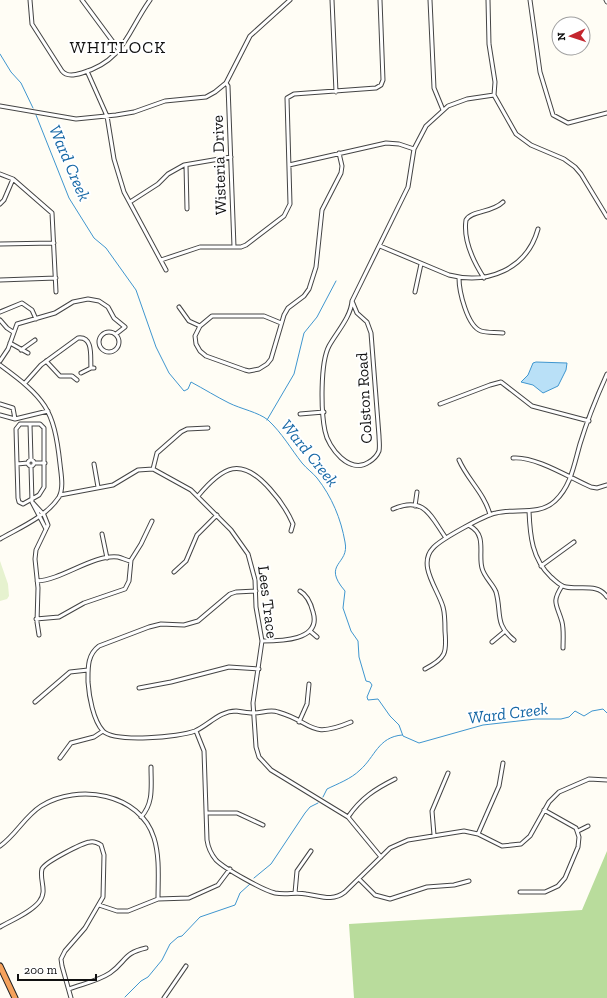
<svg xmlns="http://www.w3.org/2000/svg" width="607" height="998" viewBox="0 0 607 998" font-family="'Zilla Slab',serif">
	<rect width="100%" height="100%" fill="#fffdf5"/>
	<!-- forest -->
	<path fill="#b9dc9c" d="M607,851V998H354L349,924L582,910Z"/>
	<!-- pitch -->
	<path fill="#e6f2cf" d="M0,561L8,584L9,596L7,599L0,601Z"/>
	<!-- water -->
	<path fill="#b9e0f7" stroke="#3f96cf" d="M536,362L567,363L566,370L558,386L543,393L533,385L521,382L528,375L533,363Z"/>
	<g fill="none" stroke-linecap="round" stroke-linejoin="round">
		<!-- stream -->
		<path stroke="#3f96cf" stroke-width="1" d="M0,54L11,72L21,83L33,108
			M36,115L69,198L94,238L106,248L136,290L156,347L169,373L184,391L188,389L191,382C204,389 217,397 229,403C241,409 258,412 268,420C282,433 291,449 302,463C307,469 313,473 317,478C332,497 341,519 345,542C350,565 321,563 345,591L343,608L351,631L358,641L359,657L366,681L370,682L372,685L367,697L368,700L378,699L390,716L399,725L403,736L419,743L483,725L536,719H561L569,717L575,711L584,716L592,711L603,709L607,713
			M267,420L294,374L304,333L317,317L336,281
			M323,797L327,789C337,784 351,779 360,770C375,757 378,737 402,735
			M254,878L271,864L305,813L310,807L318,803
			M125,997L141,981L148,977L162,960L170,944L178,937L182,936L200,917L235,905L240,893L250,884"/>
		<!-- street casing -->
		<g stroke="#444" stroke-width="5">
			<path id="street" d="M30,0L32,24L62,71C67,77 75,75 82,73C125,60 127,32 150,0
				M82,0L119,50
				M332,0L336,92
				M430,0L434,88L443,110
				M488,0L489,44L495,82L494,95L516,134L531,145L564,159L575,167L581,174L607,217
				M530,0L540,72L553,115L568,123L607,113
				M606,0L607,2
				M87,71L107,116L114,159L124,192L166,270
				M226,83L228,86L234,247
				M0,106L76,119L116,115L134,112L165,101L206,97L215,92L226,83L250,36L290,0
				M186,165L187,209
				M289,165L386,143L399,144L414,149
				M0,174L13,179L52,213L56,292
				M130,202L158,184L168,174L184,165L231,157
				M0,204L4,200L13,179
				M0,244L54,243
				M380,246L449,275C488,285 527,269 538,229
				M161,260L200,247H241L246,245L284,216L290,204L287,98L294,94L376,88L381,85L383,80L380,0
				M459,278C459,291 467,326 481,331C487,333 496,332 503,333
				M484,278C473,261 463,240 466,220C472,210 492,213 503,202
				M0,280L56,278
				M415,292L421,264
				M352,301C351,317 336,333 329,346C320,363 321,412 325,431C328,448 350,475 369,462C374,459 377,456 379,451C380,446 379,440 379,436L371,333L367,322L357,313L352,301L408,187L414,149L426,126L448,106L467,99L494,95
				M179,307L189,321L200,326
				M0,312L22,303L32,310L36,319
				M0,320L7,328L13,332
				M281,323L264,316H212L200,326L195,336L196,344L200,351L206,356L245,370L249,371L259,369L267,364L271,359L284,315L288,308L304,296L309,289L316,267L322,210L341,173L342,166L339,153
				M99 342a10 10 0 1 1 20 0a10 10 0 1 1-20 0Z
				M10,343L28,353
				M21,350L35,340
				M0,361L8,349L17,324L55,313L73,302L88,299L99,301L108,307L114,318L125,327L116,334
				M46,361L60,376H72L77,380
				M0,365C45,398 54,408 60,464C61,474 64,488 59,497C46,517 19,528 0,539
				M81,373L91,368
				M25,383L41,365L78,338C94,336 90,358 91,368H94
				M0,404L13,408L15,419
				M440,404L490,385L501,382L532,406L589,421
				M300,414L324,412
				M0,415L15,419L48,411
				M20,424H40L44,428V487L39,495L23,504L19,502L18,498L16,429Z
				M30,424L31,460
				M513,458C536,456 570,478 591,487L597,488L607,485
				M459,460C467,479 485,494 490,515
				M28 463a3 3 0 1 1 6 0a3 3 0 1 1-6 0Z
				M34,463H45
				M17,464L28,463
				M94,464L98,487
				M31,466L32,502L46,529
				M153,469L157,453L181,432L187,429L208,428
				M60,495L113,485L138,470L153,469L191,490L231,530L248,554L255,580L256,607L262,641L253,703L256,747L259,757L271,770L348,817L381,857
				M198,496C223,466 241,456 270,489C280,500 287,510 293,524L291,531
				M33,503L44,515L48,525L36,550L35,559L38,588L37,622L39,635
				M415,506L417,492
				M393,509C425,495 431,517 446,538
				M529,511C530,536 532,559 551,577C556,581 560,586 566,587C580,590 598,583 607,597
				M470,526C487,535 478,554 482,568C484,577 493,584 496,592C502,613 494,624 514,640
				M102,534L107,558
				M541,566L574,542
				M174,572L186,561L197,535L217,515
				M37,581C62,580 93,554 118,557C122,558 126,560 130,561
				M562,586C551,603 557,604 562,622C564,630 563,640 563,648
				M256,591L236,592L230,594L198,621L184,625L161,624L149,627L99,646C87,655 88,668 88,682C89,696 93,720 103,731C115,743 180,737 195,731C209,725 219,711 236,711C242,712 248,713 254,713C262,713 270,709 278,712C314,722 308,740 351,722
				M36,619L59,617L84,603L125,589L129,581L131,560L141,544L152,521
				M310,631L317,637
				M262,641C280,641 322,641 313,612C311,604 307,595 300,591
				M492,642L504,632
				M425,669C446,658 447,653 445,631C445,623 445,614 443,607C438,589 417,565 433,548C441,539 485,515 496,513C515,508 539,516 555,501C571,486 574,465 580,444C587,421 597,396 607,374
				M139,688L171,682L229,667L259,669
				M35,702L70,672L88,670
				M299,722L307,704L309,684
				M196,731L204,751L207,840C208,847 211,854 216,860C225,869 263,890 275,893C286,895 296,892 306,894C321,896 332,902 345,892L390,848L408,840L464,831L478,834L502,846L521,844L530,836L549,802L559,792L589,779L607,780
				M60,758L71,743L94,737L103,731
				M206,813H237L263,825
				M141,817C154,803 151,786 151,767
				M348,817C361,798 375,789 395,779
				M578,831L588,826
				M478,834L499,786L503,763
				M434,835L432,811L448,773
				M0,846C16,835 24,817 41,806C78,783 140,793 154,838C160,857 158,880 158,899
				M359,879L375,895L390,899L427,887L454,885L469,881
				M520,892H545L558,886L565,878L578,847L579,837L576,828L544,810
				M295,893L297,871L311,851
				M99,905L117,911H128L158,899L189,898L218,885L230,869
				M0,927C12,920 30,913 39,902C48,891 39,880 42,869C45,862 82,843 90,842C94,841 98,843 101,845L104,855L103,897L85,928L65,951L61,959L62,966L71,998
				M69,989C82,984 98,981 110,973C126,962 123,953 146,948
				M164,998L186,966"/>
		</g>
		<!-- highway casing -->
		<g stroke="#222" stroke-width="7">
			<path id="highway" d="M0,966L15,998"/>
		</g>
		<!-- street -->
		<use href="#street" stroke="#fff" stroke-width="3"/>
		<!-- highway -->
		<use href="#highway" stroke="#f5a25d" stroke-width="5"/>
	</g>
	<g text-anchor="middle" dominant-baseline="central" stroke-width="4" stroke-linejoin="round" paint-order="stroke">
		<!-- street labels -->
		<g font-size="16" fill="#111" stroke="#fff">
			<text transform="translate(219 165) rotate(-92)">Wisteria Drive</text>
			<text transform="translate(364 398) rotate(-93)">Colston Road</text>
			<text transform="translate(268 602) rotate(83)">Lees Trace</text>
		</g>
		<!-- neighbourhood labels -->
		<g font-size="17" letter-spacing="1" fill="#111" stroke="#fff">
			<text x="118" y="47">WHITLOCK</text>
		</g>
		<!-- water labels -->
		<g font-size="17" font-style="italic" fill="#1768a6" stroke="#fff">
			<text transform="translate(70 163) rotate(67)">Ward Creek</text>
			<text transform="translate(310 453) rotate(51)">Ward Creek</text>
			<text transform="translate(508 713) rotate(-7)">Ward Creek</text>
		</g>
	</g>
	<!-- north arrow -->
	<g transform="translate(571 36) rotate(267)"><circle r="19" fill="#ffffff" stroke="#a0a0a0"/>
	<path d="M0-3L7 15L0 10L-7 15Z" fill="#c4262e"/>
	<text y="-6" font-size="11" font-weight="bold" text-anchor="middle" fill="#111111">N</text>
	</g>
	<!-- scale -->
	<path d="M18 974v6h78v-6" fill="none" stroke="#111111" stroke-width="2"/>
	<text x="24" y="974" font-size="12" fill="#111111" stroke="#ffffff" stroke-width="3" paint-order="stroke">200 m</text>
</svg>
